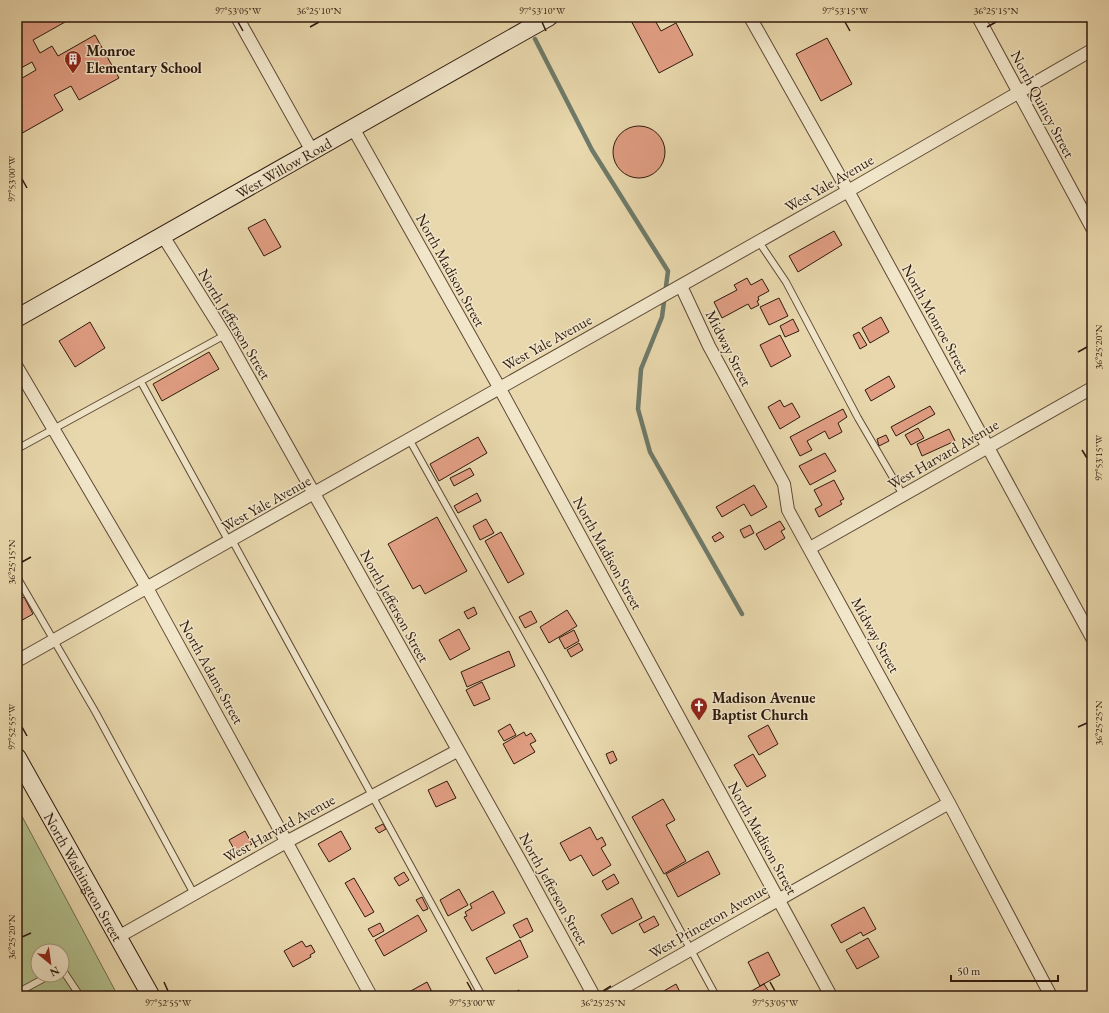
<svg xmlns="http://www.w3.org/2000/svg" width="1109" height="1013" viewBox="0 0 1109 1013" font-family="'EB Garamond',serif">
	<rect width="100%" height="100%" fill="#e9d8ad"/>
	<filter id="stains"><feTurbulence type="fractalNoise" baseFrequency=".005" numOctaves="4"/><feColorMatrix values="0 0 0 0 .2 0 0 0 0 .09 0 0 0 0 .02 0 0 0 .5 -.17"/></filter>
	<radialGradient id="worn" r=".72"><stop offset=".6" stop-color="#630" stop-opacity="0"/><stop offset="1" stop-color="#630" stop-opacity=".3"/></radialGradient>
	<!-- green -->
	<path fill="#b2c08d" stroke="#706c4d" fill-rule="evenodd" d="M17,807L118,996H17ZM38,951H62V975H38Z"/>
	<g fill="none" stroke-linecap="round" stroke-linejoin="round">
		<!-- stream -->
		<path stroke="#6e7a69" stroke-width="4.5" d="M520,17L521,18
			M535,39L592,150L668,271L662,317L641,369L638,409L650,452L742,614"/>
	</g>
	<!-- building -->
	<path fill="#e19e83" stroke="#2e190d" d="M17,17H74L33,40L40,53L52,46L58,56L95,35L119,78L79,100L71,86L54,95L63,110L17,136V81L36,70L32,62L19,69L17,67Z
		M629,17H653L661,31L676,23L693,55L659,73Z
		M827,38L852,84L821,101L796,54Z
		M613 152a26 26 0 1 1 52 0a26 26 0 1 1-52 0Z
		M265,219L281,247L264,256L248,228Z
		M834,231L842,245L798,272L789,256Z
		M747,278L751,285L762,279L769,291L758,297L759,300L757,301L759,305L751,309L748,304L722,318L714,302L737,290L734,285Z
		M779,298L788,316L769,325L760,307Z
		M881,317L889,332L870,343L862,328Z
		M793,319L799,331L785,337L780,326Z
		M90,322L105,348L75,367L59,341Z
		M859,332L867,345L860,349L853,335Z
		M780,335L791,356L771,367L760,345Z
		M209,352L219,369L162,401L153,384Z
		M889,376L895,387L871,401L865,390Z
		M780,400L784,407L792,403L800,417L780,429L768,407Z
		M930,406L935,414L896,436L891,427Z
		M843,409L847,417L838,423L842,432L829,439L825,431L807,441L812,450L800,456L790,437Z
		M918,428L924,438L911,445L905,435Z
		M949,429L955,441L922,456L917,444Z
		M886,435L889,441L879,446L877,439Z
		M478,437L487,453L439,481L430,464Z
		M825,453L836,471L810,485L799,466Z
		M470,468L474,475L454,486L450,478Z
		M834,480L844,499L840,501L842,504L819,517L815,509L822,505L814,490Z
		M754,485L767,507L751,516L744,504L722,517L716,507Z
		M477,493L481,501L458,513L454,506Z
		M437,517L467,571L425,594L420,585L413,589L388,544Z
		M486,519L494,533L480,540L473,526Z
		M780,521L785,529L781,531L785,538L765,550L756,534Z
		M750,525L754,533L744,538L740,530Z
		M501,532L524,574L508,583L485,541Z
		M720,532L724,537L715,542L712,537Z
		M24,597L33,614L17,623V601Z
		M474,607L477,614L468,619L464,612Z
		M567,610L577,626L549,643L540,627Z
		M531,611L537,622L525,628L519,617Z
		M459,629L470,649L450,660L439,640Z
		M574,630L579,641L565,649L559,638Z
		M579,643L583,650L571,657L567,650Z
		M509,651L515,666L467,687L461,672Z
		M482,682L490,699L474,706L466,690Z
		M510,724L516,735L504,741L498,731Z
		M768,725L778,744L759,755L748,736Z
		M524,732L526,736L531,733L536,741L530,744L535,752L514,764L503,744Z
		M613,751L617,760L610,764L606,754Z
		M753,754L766,776L747,787L734,765Z
		M447,781L456,798L436,807L428,790Z
		M663,799L675,820L666,825L686,861L664,874L632,817Z
		M383,824L386,829L379,833L375,828Z
		M590,827L597,840L602,837L606,845L601,848L611,865L593,876L581,855L570,861L560,843Z
		M245,831L252,844L236,853L229,840Z
		M341,831L351,849L329,862L318,844Z
		M708,851L720,874L678,897L666,874Z
		M404,872L409,880L399,886L394,878Z
		M614,874L619,883L607,890L602,881Z
		M354,878L374,912L365,917L345,883Z
		M459,889L468,905L448,916L440,900Z
		M493,891L505,913L472,931L464,917L467,916L465,912L472,908L470,904Z
		M422,897L428,909L423,911L416,900Z
		M632,898L642,918L612,934L601,915Z
		M864,907L876,929L863,936L861,932L841,943L831,925Z
		M418,915L427,931L384,956L375,940Z
		M654,916L659,925L644,933L639,924Z
		M527,918L533,931L520,938L513,925Z
		M380,923L384,931L373,937L368,929Z
		M868,938L879,957L857,969L846,950Z
		M520,940L528,957L495,974L486,958Z
		M302,941L306,947L311,945L315,952L310,955L311,957L293,967L284,951Z
		M768,952L780,975L760,986L748,962Z
		M427,982L434,996H409L407,993Z
		M676,984L682,996H655Z
		M764,984L769,992L761,996H747L746,994Z
		M519,990L522,996H508Z"/>
	<g fill="none" stroke-linecap="round" stroke-linejoin="round">
		<!-- lane casing -->
		<g stroke="#5d4935" stroke-width="8">
			<path id="lane" d="M759,242L786,282L858,418L903,495
				M141,382L229,542
				M409,439L542,677L716,996
				M17,449L225,335
				M232,540L482,996
				M17,577L96,713L194,894
				M62,969L80,996
				M17,993L50,975"/>
		</g>
		<!-- street casing -->
		<g stroke="#5d4935" stroke-width="14">
			<path id="street" d="M237,17L312,151
				M750,17L848,191L1092,638
				M978,17L1092,228
				M353,128L499,387L831,996
				M163,236L225,335L522,864L594,996
				M681,286L709,346L784,484L788,510L949,803L1051,996
				M17,367L147,588L371,996
				M810,548L1092,388
				M17,661L848,191L1092,50
				M118,937L288,841L457,751
				M609,996L949,803"/>
		</g>
		<!-- secondary casing -->
		<g stroke="#2e190d" stroke-width="19">
			<g id="secondary">
				<path id="s1" d="M17,318L549,17"/>
				<path id="s2" d="M17,757L151,996"/>
			</g>
		</g>
		<!-- lane -->
		<use href="#lane" stroke="#f1e6ca" stroke-width="6"/>
		<!-- street -->
		<use href="#street" stroke="#f1e6ca" stroke-width="12"/>
		<!-- secondary -->
		<use href="#secondary" stroke="#f1e6ca" stroke-width="17"/>
	</g>
	<!-- ticks -->
	<path fill="none" stroke="#2e190d" stroke-width="1.5" d="M238,22L243,31M542,22L546,31M845,22L850,31M310,27L319,22M987,27L996,22M22,179L27,188M1078,352L1087,347M1082,450L1087,458M22,562L31,557M22,727L27,736M1078,727L1087,723M22,937L31,933M164,982L168,991M467,982L472,991M770,982L775,991M603,991L611,986"/>
	<!-- icons -->
	<defs>
		<g id="building-pin" transform="scale(0.9)"><path d="M0 17L-7.5 6A9.5 9.5 0 1 1 7.5 6Z" fill="#8f2418" stroke="#f1e6ca"/><path d="M-4-6H4V6H1V3H-1V6H-4ZM-2.5-4.3h1.7v1.8h-1.7ZM.8-4.3h1.7v1.8H.8ZM-2.5-1h1.7V.8h-1.7ZM.8-1h1.7V.8H.8Z" fill="#fff"/></g>
		<g id="church-pin" transform="scale(0.9)"><path d="M0 17L-7.5 6A9.5 9.5 0 1 1 7.5 6Z" fill="#8f2418" stroke="#f1e6ca"/><path d="M-1.2-6h2.4v3.5h3.3v2.4h-3.3V6h-2.4V-.1h-3.3v-2.4h3.3Z" fill="#fff"/></g>
	</defs>
	<g fill-rule="evenodd">
		<use href="#building-pin" x="73" y="59"/>
		<use href="#church-pin" x="699" y="706"/>
	</g>
	<g text-anchor="middle" dominant-baseline="central" stroke-width="3" stroke-linejoin="round" paint-order="stroke">
		<!-- poi labels -->
		<g font-size="15" font-weight="bold" fill="#2e190d" stroke="#f1e6ca" text-anchor="start">
			<text x="86" y="50">Monroe<tspan x="86" dy="17">Elementary School</tspan></text>
			<text x="712" y="697">Madison Avenue<tspan x="712" dy="17">Baptist Church</tspan></text>
		</g>
		<!-- street labels -->
		<g font-size="15" fill="#2e190d" stroke="#f1e6ca">
			<text transform="translate(1043 104) rotate(62)">North Quincy Street</text>
			<text stroke="none"><textPath href="#s1" startOffset="306">West Willow Road</textPath></text>
			<text transform="translate(829 183) rotate(-30)">West Yale Avenue</text>
			<text transform="translate(451 270) rotate(61)">North Madison Street</text>
			<text transform="translate(936 319) rotate(61)">North Monroe Street</text>
			<text transform="translate(235 324) rotate(59)">North Jefferson Street</text>
			<text transform="translate(547 342) rotate(-29)">West Yale Avenue</text>
			<text transform="translate(729 348) rotate(63)">Midway Street</text>
			<text transform="translate(943 454) rotate(-30)">West Harvard Avenue</text>
			<text transform="translate(266 503) rotate(-29)">West Yale Avenue</text>
			<text transform="translate(608 553) rotate(61)">North Madison Street</text>
			<text transform="translate(395 606) rotate(61)">North Jefferson Street</text>
			<text transform="translate(876 635) rotate(61)">Midway Street</text>
			<text transform="translate(212 672) rotate(61)">North Adams Street</text>
			<text transform="translate(279 828) rotate(-29)">West Harvard Avenue</text>
			<text transform="translate(763 838) rotate(61)">North Madison Street</text>
			<text stroke="none"><textPath href="#s2" startOffset="137">North Washington Street</textPath></text>
			<text transform="translate(554 889) rotate(61)">North Jefferson Street</text>
			<text transform="translate(708 921) rotate(-30)">West Princeton Avenue</text>
		</g>
	</g>
	<!-- margin -->
	<rect width="1109" height="1013" fill="none" stroke="#e9d8ad" stroke-width="44"/>
	<!-- north arrow -->
	<g transform="translate(50 963) rotate(151)"><circle r="19" fill="#f1e6ca" stroke="#a3947e"/>
	<path d="M0-3L7 15L0 10L-7 15Z" fill="#8f2418"/>
	<text y="-6" font-size="11" font-weight="bold" text-anchor="middle" fill="#2e190d">N</text>
	</g>
	<!-- scale -->
	<path d="M951 975v6h107v-6" fill="none" stroke="#2e190d" stroke-width="2"/>
	<text x="957" y="975" font-size="12" fill="#2e190d" stroke="#f1e6ca" stroke-width="3" paint-order="stroke">50 m</text>
	<rect x="22" y="22" width="1065" height="969" fill="none" stroke="#2e190d" stroke-width="1.5"/>
	<g font-size="10" text-anchor="middle" fill="#2e190d">
		<text x="238" y="14">97°53'05"W</text>
		<text x="319" y="14">36°25'10"N</text>
		<text x="542" y="14">97°53'10"W</text>
		<text x="845" y="14">97°53'15"W</text>
		<text x="996" y="14">36°25'15"N</text>
		<text transform="translate(11 179) rotate(-90)" y="4">97°53'00"W</text>
		<text transform="translate(1098 347) rotate(-90)" y="4">36°25'20"N</text>
		<text transform="translate(1098 458) rotate(-90)" y="4">97°53'15"W</text>
		<text transform="translate(11 562) rotate(-90)" y="4">36°25'15"N</text>
		<text transform="translate(1098 723) rotate(-90)" y="4">36°25'25"N</text>
		<text transform="translate(11 727) rotate(-90)" y="4">97°52'55"W</text>
		<text transform="translate(11 937) rotate(-90)" y="4">36°25'20"N</text>
		<text x="168" y="1006">97°52'55"W</text>
		<text x="472" y="1006">97°53'00"W</text>
		<text x="603" y="1006">36°25'25"N</text>
		<text x="775" y="1006">97°53'05"W</text>
	</g>
	<rect width="100%" height="100%" filter="url(#stains)"/>
	<rect width="100%" height="100%" fill="url(#worn)"/>
</svg>
